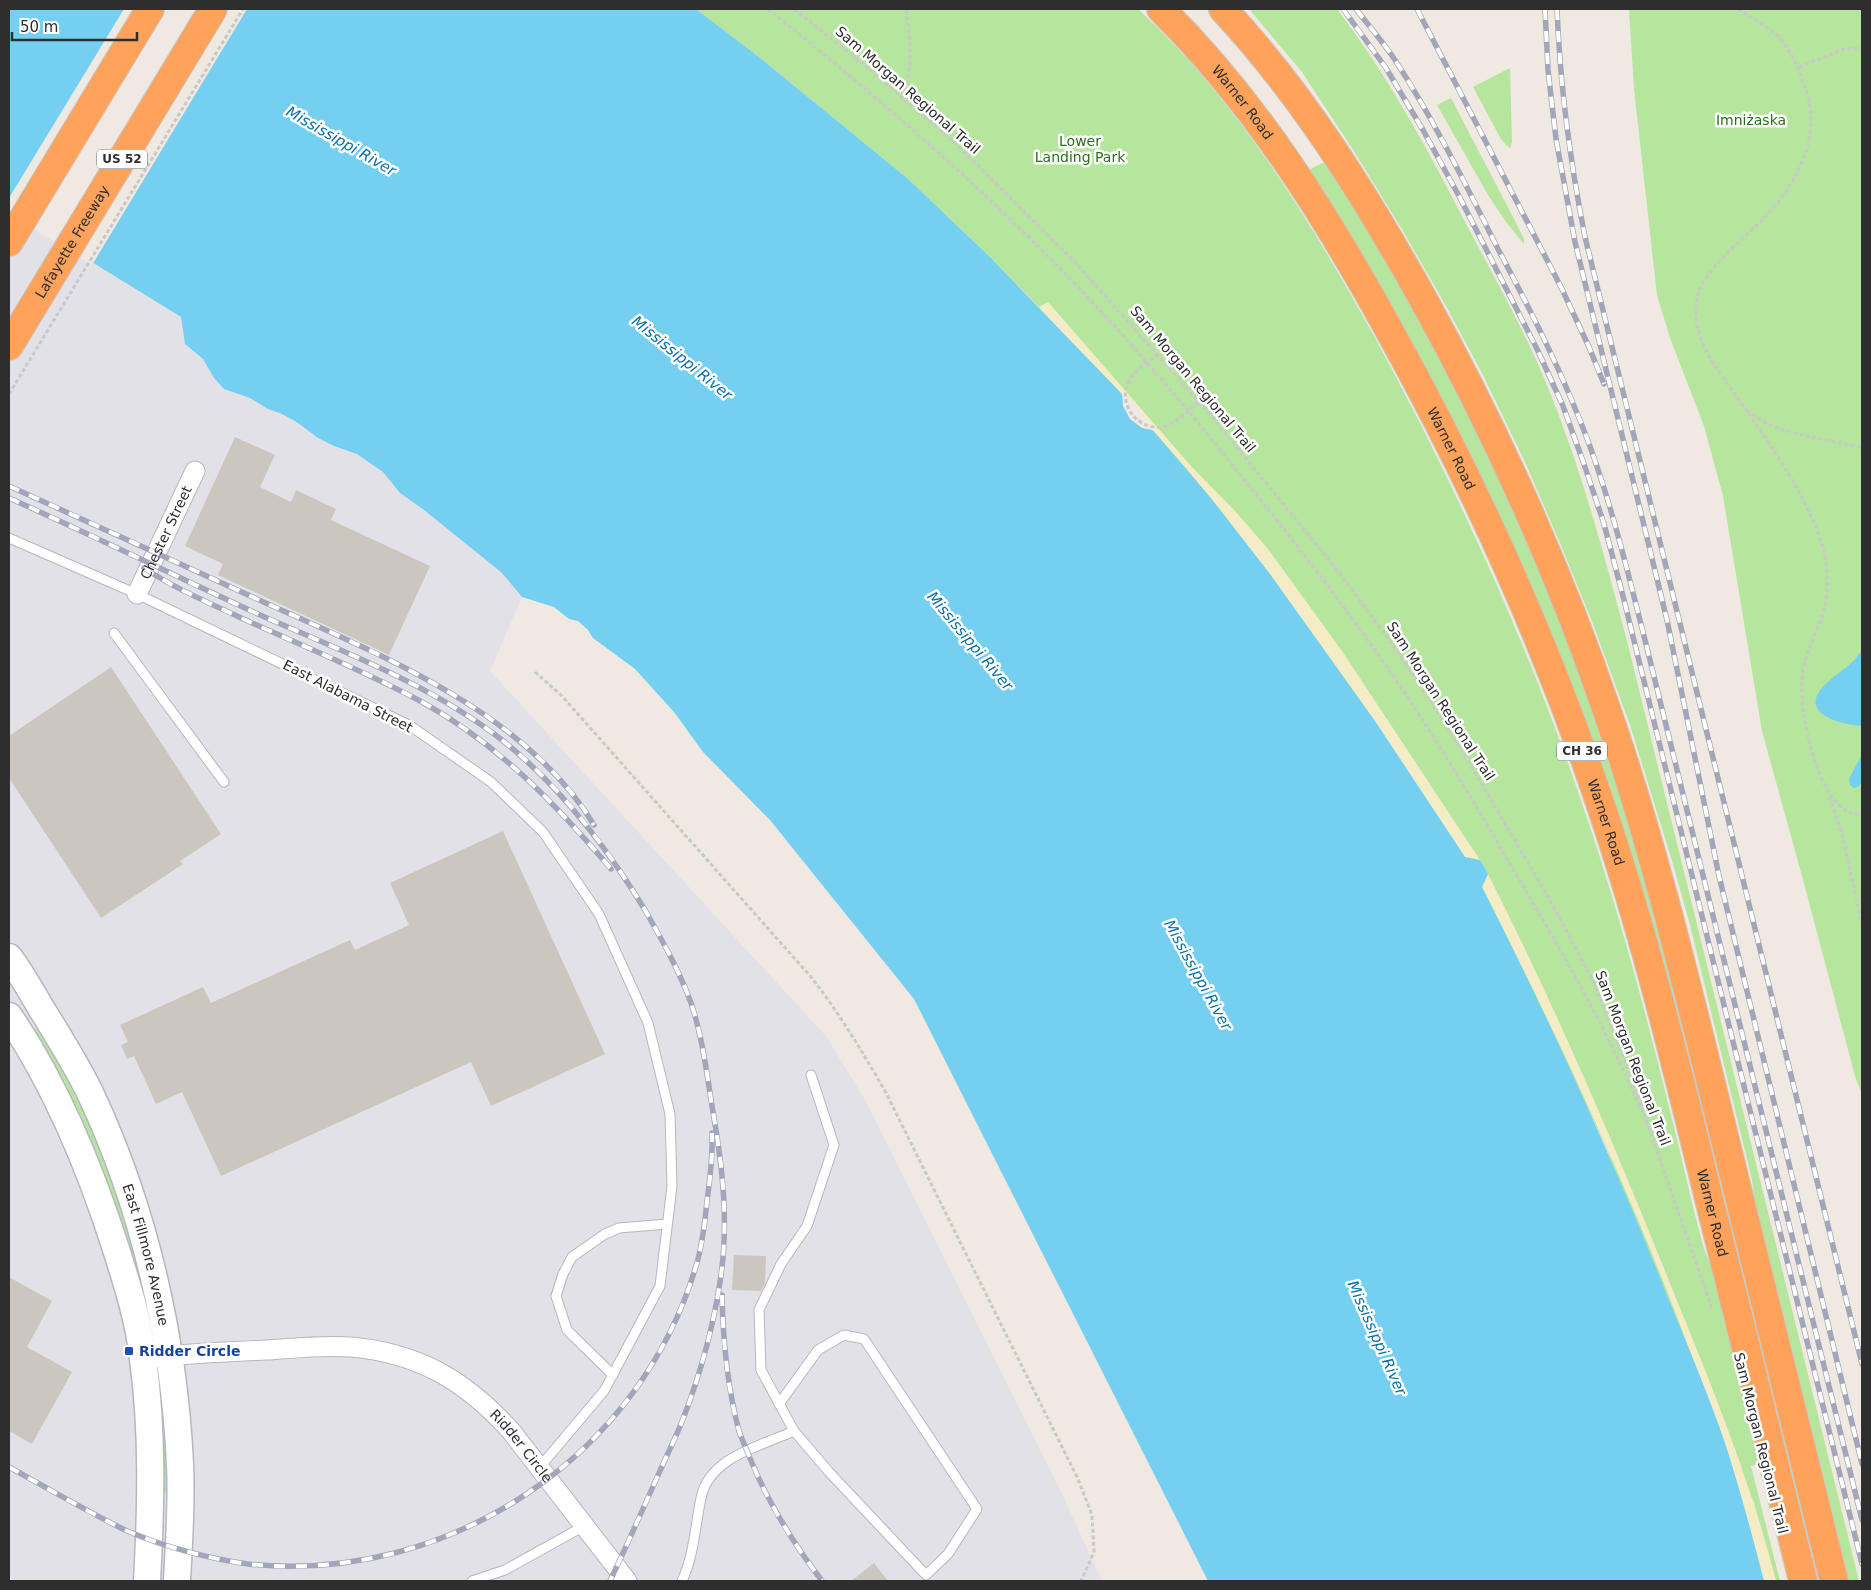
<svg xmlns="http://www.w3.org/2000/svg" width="1871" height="1590" viewBox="0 0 1871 1590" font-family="'DejaVu Sans',sans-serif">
	<rect width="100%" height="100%" fill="#efe9e1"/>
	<!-- industrial -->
	<path fill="#e3e1e8" d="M9,211L181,317L185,344L203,359L214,378L224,389L250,398L268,409L282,414L298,423L318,438L334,446L357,454L383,472L400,493L424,510L502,573L522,597L490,671L826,1036L867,1103L1062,1494L1102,1581H9Z"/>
	<!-- green -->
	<path fill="#b6e59e" d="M696,9H1138C1237,100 1309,219 1374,336C1459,492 1533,655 1589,824C1632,953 1664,1084 1695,1215L1704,1249L1716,1279L1791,1581H1788L1758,1464L1751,1466L1780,1581H1776L1753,1500L1733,1469L1605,1145L1515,953L1482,887L1488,874L1480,860L1465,857L1342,674L1238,532L1081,350L991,258L907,178L759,57Z
		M1249,9H1337C1388,76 1427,148 1465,222C1495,279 1528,336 1551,395C1583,475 1605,558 1627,641L1859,1581H1845L1758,1225L1752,1180L1690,925L1673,864L1630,725L1593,624L1560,543L1525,462L1483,375L1446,306L1403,231L1352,148L1302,72Z
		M1629,9H1862V1095L1855,1076L1802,876L1762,731L1723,496L1704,426L1670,338L1657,295L1634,88Z
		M1510,68L1512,142L1510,148L1507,146L1501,139L1473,87Z
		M1451,98L1513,217L1524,239V244L1506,222L1488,195L1437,105Z
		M1327,161L1376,241L1452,379L1527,538L1583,678L1643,864L1822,1581H1815L1628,851L1308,170Z
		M35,1028H38C88,1108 127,1199 144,1292L141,1293L33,1031Z
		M159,1388L160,1389L167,1442L168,1491L165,1493L163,1492Z"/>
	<!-- sand -->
	<path fill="#f3ecc5" d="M1048,302L1191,466L1236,512L1268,549L1342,651L1480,860L1465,857L1342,674L1238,532L1186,468L1119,391L1039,307Z
		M1488,874C1555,1006 1614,1143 1669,1281C1709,1379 1750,1478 1776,1581H1764C1700,1342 1594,1107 1482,887Z"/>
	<!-- water -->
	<path fill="#75cff0" d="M9,9H696L759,57L907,178L991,258L1119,391L1210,497L1270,574L1375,721L1465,857L1480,860L1488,874L1482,887C1551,1023 1614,1161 1670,1303C1689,1349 1709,1396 1725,1443C1740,1489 1752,1535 1764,1581H1208L914,999L770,820L703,752L674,712L635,669L593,638L588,630L578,621L569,619L554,607L522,597L502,573L424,510L400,493L383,472L357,454L334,446L318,438L298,423L282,414L268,409L250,398L224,389L214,378L203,359L185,344L181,317L9,211Z
		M1862,650V726C1849,725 1832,722 1821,713C1802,695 1838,675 1849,665C1854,661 1858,655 1862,650Z
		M1862,754V782L1858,787L1854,788L1850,785L1849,779Z"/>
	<!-- pier -->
	<path fill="#efe9e1" d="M124,9H247L92,265L9,214V198Z
		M1122,391V390L1157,431L1142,428L1130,419L1123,406Z"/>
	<!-- building -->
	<path fill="#cbc7bf" d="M235,437L275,455L260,487L291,502L296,490L336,509L331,520L430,566L389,655L218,575L223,564L185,546Z
		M111,667L221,834L180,861L183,864L101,918L9,778V736Z
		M503,831L605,1054L491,1106L471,1062L221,1176L182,1092L156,1104L134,1056L127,1059L121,1045L128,1042L120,1025L203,987L211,1003L350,940L355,950L409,925L390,883Z
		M734,1255L766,1256L765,1283L761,1291L732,1290Z
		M9,1277L52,1301L27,1347L72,1372L32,1444L9,1431Z
		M874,1563L888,1581H851Z"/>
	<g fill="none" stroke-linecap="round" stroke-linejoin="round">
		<!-- lane casing -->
		<g stroke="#b4b7c1" stroke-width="11">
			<path id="lane" d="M9,538L137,594L409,725L491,782L543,832L599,914L648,1023L670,1114L672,1186L660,1286L604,1391L539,1468
				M114,633L224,782
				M613,1375L567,1330L556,1296L563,1274L572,1257L605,1234L619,1228L667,1224
				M779,1404L818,1350L844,1335L864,1339L977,1509L948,1554L926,1575L829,1472L794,1431L761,1370L759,1310L781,1264L807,1226L834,1145L811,1075
				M472,1581L505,1570L584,1526
				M682,1581C694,1555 695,1527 701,1498C709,1457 761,1446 794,1431"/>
		</g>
		<!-- street casing -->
		<g stroke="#b4b7c1" stroke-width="21">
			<g id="street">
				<path id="s1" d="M137,594L195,471"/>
				<path id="s2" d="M157,1357C194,1353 230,1352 267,1350C295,1348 323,1345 351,1347C419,1353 466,1381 511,1431L627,1581"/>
			</g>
		</g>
		<!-- secondary casing -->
		<g stroke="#b4b7c1" stroke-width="29">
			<g id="secondary">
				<path id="s3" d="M9,957C21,973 31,991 41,1008C59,1037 78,1067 92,1097C145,1211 174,1339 180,1464C182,1503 179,1542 177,1581"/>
				<path d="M9,1016C58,1088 91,1170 117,1252C128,1287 139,1322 143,1359C153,1432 151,1508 147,1581"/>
			</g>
		</g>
		<!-- highway casing -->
		<g stroke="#c9c9c9" stroke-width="30">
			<g id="highway">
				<path id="s4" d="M1161,9C1258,105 1329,220 1394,339C1479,493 1551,654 1606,821C1646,941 1676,1064 1706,1187C1739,1318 1771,1450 1803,1581"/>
				<path d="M1223,9C1303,95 1365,195 1422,297C1495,429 1558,568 1607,711C1652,841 1684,974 1717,1107C1756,1265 1795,1423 1834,1581"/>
				<path d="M9,242L150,9"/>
				<path id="s5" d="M9,346L213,9"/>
			</g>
		</g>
		<!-- path -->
		<path stroke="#c9c9c9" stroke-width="3" stroke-dasharray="4 2.5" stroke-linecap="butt" d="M768,9C875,95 980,185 1075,284C1133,344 1186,407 1238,472C1297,544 1353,617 1405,693C1441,747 1474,802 1506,857C1554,939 1603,1020 1640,1108
			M794,9L863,64L954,142L1073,260L1203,406L1338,571L1395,648L1443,720L1480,781L1551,902L1594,983L1631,1076L1712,1309
			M1738,9C1752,18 1767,26 1779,37C1789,48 1798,66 1802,80C1805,87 1808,94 1809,102C1818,144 1794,186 1767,215C1748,235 1708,266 1699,291C1691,316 1699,338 1711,360C1749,416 1807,487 1824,552C1830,577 1828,603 1818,627C1811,645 1803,660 1802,680C1799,712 1819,819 1862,814
			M1799,67L1844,49L1862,48
			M902,97C914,69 910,38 906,9
			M1158,354C1148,362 1133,371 1128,383C1117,408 1143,435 1168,425C1180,420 1190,409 1199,401
			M9,394L243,9
			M1747,410C1778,437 1825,437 1862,448
			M535,672L561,695L811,977C839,1013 862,1051 885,1091L1078,1479L1092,1515L1094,1552L1081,1581
			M1829,797L1842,833L1862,925"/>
		<!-- lane -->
		<use href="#lane" stroke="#fff" stroke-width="9"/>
		<!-- street -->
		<use href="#street" stroke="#fff" stroke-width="19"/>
		<!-- secondary -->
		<use href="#secondary" stroke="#fff" stroke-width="26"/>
		<!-- highway -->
		<use href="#highway" stroke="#ffa35c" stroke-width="28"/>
		<!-- rail casing -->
		<g stroke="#a3a6b8" stroke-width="5.5">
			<path id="rail" d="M1343,9L1386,68L1423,130L1459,196L1538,351L1563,406L1584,464L1604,524L1623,596L1862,1564
				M1356,9C1369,26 1383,42 1395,60C1434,120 1466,185 1498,249C1531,311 1563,374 1588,441C1612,506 1628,573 1645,640L1862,1520
				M1417,9L1561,287L1589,347L1604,384
				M1545,9L1548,70L1556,139L1575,242L1667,620L1719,876L1862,1464
				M1557,9C1560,86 1570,161 1585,237L1862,1364
				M9,486C91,523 174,561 257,599C373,652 525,710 594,825
				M9,498C92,535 175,576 258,614C341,651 430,684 502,740C561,787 606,846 645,910C662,940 679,970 691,1003C703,1038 707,1076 713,1112C723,1168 729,1226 720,1282C713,1328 700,1375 683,1419C676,1437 667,1455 659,1473C643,1509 627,1545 610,1581
				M144,568C174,588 207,602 239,617C300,645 363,670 422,702C498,744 555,803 611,869
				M722,1295C723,1341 727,1386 739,1431C743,1442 748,1453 752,1463C770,1506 794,1544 822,1581
				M9,1467C47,1488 86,1511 125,1530C161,1546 210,1559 248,1564C449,1585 644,1455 698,1259C703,1240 705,1221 707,1201C710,1179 713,1156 712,1133"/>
		</g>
		<!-- rail -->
		<use href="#rail" stroke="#fff" stroke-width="4" stroke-dasharray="11" stroke-linecap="butt"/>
	</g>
	<!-- markers -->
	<rect fill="#1a4fb4" stroke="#fff" stroke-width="2" x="124" y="1346" width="10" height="10" rx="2.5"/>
	<g text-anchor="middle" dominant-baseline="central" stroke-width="5" stroke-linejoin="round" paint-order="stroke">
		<!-- shield labels -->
		<g fill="#fff" stroke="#6d6d6d" stroke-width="1">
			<rect x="97" y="149.5" width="50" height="19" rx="4"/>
			<rect x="1557" y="741.5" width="50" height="19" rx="4"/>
		</g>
		<g font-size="12" font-weight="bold" fill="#2e2e2e">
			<text x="122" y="159">US 52</text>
			<text x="1582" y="751">CH 36</text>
		</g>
		<!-- street labels -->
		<g font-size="14" fill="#2e2e2e" stroke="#fff">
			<text transform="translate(908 90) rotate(41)">Sam Morgan Regional Trail</text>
			<text stroke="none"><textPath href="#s4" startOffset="124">Warner Road</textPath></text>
			<text stroke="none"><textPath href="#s5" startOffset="122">Lafayette Freeway</textPath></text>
			<text transform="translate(1193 379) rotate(50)">Sam Morgan Regional Trail</text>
			<text stroke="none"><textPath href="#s4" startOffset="529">Warner Road</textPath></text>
			<text stroke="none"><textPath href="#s1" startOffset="68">Chester Street</textPath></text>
			<text transform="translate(348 696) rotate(27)">East Alabama Street</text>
			<text transform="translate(1441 701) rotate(57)">Sam Morgan Regional Trail</text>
			<text stroke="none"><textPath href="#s4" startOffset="934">Warner Road</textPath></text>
			<text transform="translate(1633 1058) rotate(69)">Sam Morgan Regional Trail</text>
			<text stroke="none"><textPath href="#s4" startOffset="1339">Warner Road</textPath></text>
			<text stroke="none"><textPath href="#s3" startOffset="330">East Fillmore Avenue</textPath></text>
			<text transform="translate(1761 1443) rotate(76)">Sam Morgan Regional Trail</text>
			<text stroke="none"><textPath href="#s2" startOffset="398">Ridder Circle</textPath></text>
		</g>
		<!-- park labels -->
		<g font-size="14" fill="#2c6e1b" stroke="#fff">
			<text x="1751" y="120">Imniżaska</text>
			<text x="1080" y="141">Lower<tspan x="1080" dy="16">Landing Park</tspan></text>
		</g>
		<!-- transit labels -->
		<g font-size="14" font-weight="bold" fill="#164399" stroke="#fff" text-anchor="start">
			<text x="139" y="1351">Ridder Circle</text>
		</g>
		<!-- water labels -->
		<g font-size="15" font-style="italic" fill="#0d6fa3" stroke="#fff">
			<text transform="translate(341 141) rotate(30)">Mississippi River</text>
			<text transform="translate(682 358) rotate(39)">Mississippi River</text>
			<text transform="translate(970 641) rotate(50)">Mississippi River</text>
			<text transform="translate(1198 975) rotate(61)">Mississippi River</text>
			<text transform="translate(1377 1338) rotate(66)">Mississippi River</text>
		</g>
	</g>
	<!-- border -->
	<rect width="1871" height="1590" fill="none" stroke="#2e2e2e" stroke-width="20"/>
	<!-- scale -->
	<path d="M12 32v8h125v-8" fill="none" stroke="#2e2e2e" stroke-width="2.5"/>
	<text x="20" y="32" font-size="15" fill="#2e2e2e" stroke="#ffffff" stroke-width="4" paint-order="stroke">50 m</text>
</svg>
